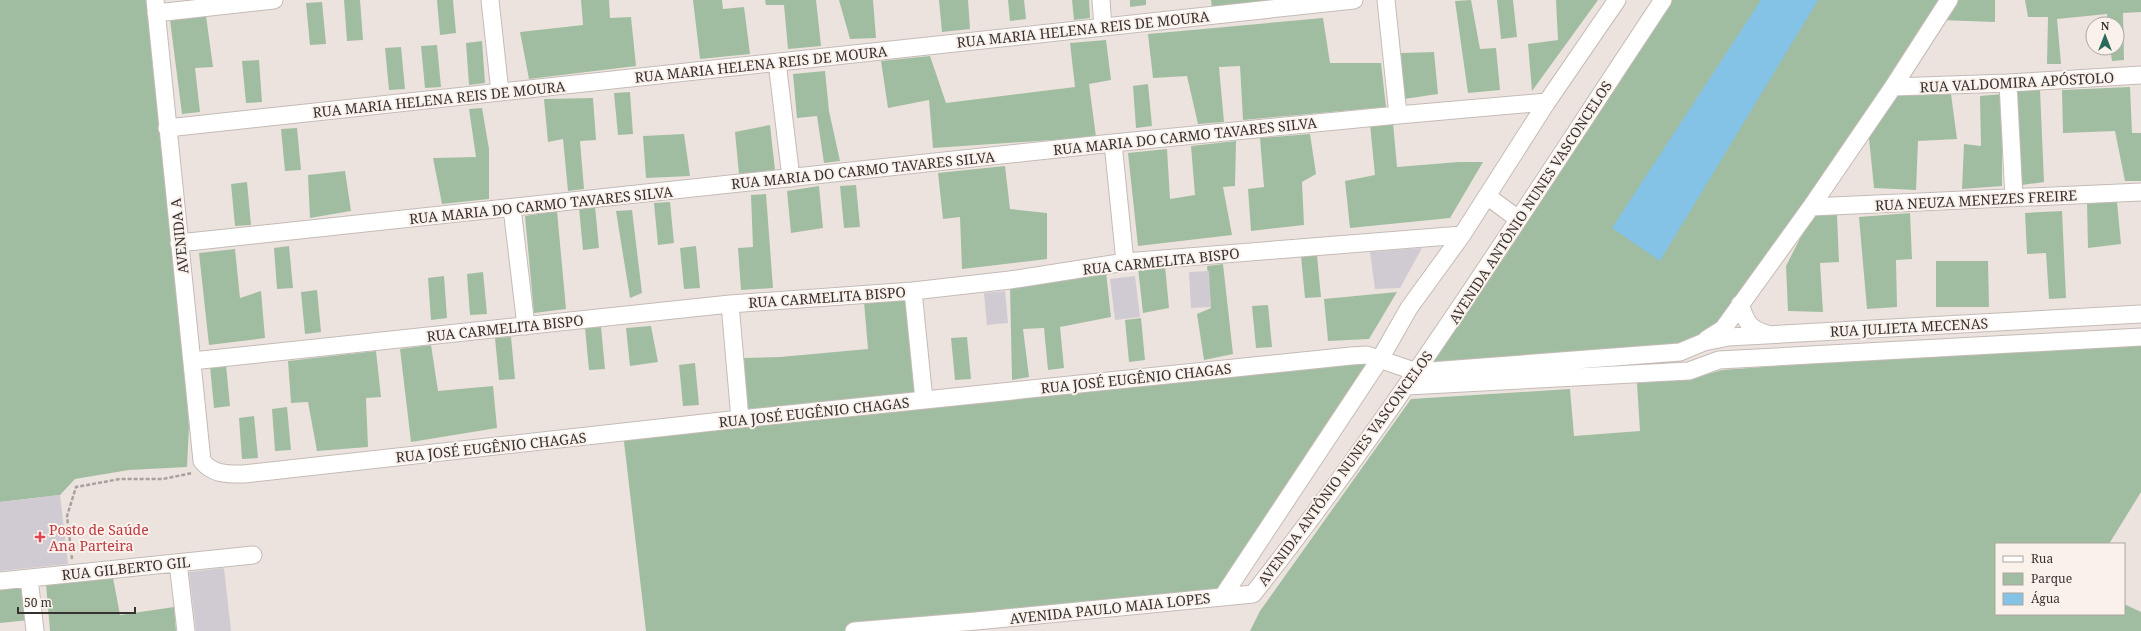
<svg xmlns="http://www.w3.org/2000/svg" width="2141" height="631" viewBox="0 0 2141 631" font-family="'Noto Serif',serif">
	<rect width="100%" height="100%" fill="#ede3de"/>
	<!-- green -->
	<path fill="#a1bda1" d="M0,0H153L189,426L187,467L129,470L75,479L60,495L0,502Z
		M344,0H360L363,40L347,41Z
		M437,0H453L456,33L440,35Z
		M581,0H609L610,18L631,17L636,66L529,79L520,32L583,25Z
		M693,0H722L723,9L744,7L750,54L700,59Z
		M765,0H816L821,46L788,49L784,5H766Z
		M839,0H873L876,38L850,39Z
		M939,0H968L970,29L942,32Z
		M1008,0H1024L1026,19L1010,21Z
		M1072,0H1089L1090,18L1074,20Z
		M1130,0H1146V5L1130,7Z
		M1211,0H1270L1212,8Z
		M1471,0L1480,49L1496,48L1500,90L1468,93L1455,1Z
		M1497,0H1513L1517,37L1501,39Z
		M1556,0H1598L1532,91L1528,44L1558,40Z
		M1659,0H1949L1893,87L1704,342L1417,372Z
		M1959,0H1995V22L1939,20Z
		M2025,0H2141V12L2123,13L2124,60L2112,61L2110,48H2117V24H2108L2107,14L2057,19L2061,64H2047L2048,17H2028Z
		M322,2L326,44L310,45L306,3Z
		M206,16L213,67L195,68L200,112L182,114L170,20Z
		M1323,18L1330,63H1381L1386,107L1243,120L1240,66L1219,67L1224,122L1198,124L1187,76L1153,78L1148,34Z
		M1106,40L1111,80L1089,84L1096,137L933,148L929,100L888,108L881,61L930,56L946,103L1075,87L1070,43Z
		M482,41L485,83L469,85L466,43Z
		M437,45L441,87L425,88L421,46Z
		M401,47L405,89L389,90L385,48Z
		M1434,52L1438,94L1404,99L1401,53Z
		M259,60L262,102L246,103L242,61Z
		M825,71L829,111L840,161L824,163L817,116L797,118L793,74Z
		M1148,84L1152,126L1136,128L1133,86Z
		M2130,87L2132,133H2141V181H2125L2115,131L2063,133L2062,90Z
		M2040,90L2044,182L2022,185L2017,91Z
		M630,92L633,134L618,135L614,93Z
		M1951,94L1957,139L1918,141L1916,190L1874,188L1869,138L1895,96Z
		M2002,94V186L1962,189L1964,144L1981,146L1980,96Z
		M593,98L596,140L580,141L584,189L568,191L563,139L548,142L544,99Z
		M482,108L489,149V199L442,204L433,158L476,157L469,109Z
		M1393,123L1397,167L1459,162H1483L1450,218L1350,228L1345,181L1375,175L1370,124Z
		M770,125L775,170L739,174L735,132Z
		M297,128L301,170L285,171L281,129Z
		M684,134L690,176L646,178L643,136Z
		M1310,134L1316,174L1302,182L1304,225L1251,231L1248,189L1264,187L1260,138Z
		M1236,141L1235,186L1223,187L1232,235L1138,246L1128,153L1167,149L1170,199L1195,195L1191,146Z
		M1005,166L1010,209L1047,213V259L962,269L960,217L943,219L938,173Z
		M345,171L351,211L310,218L308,175Z
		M247,182L251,225L235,226L231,184Z
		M856,185L860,227L844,228L840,186Z
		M819,186L823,228L791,233L787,191Z
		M766,194L773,288L741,290L738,248L753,247L751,195Z
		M670,202L674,243L658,245L654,203Z
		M2087,202H2117L2121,244L2088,248Z
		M595,206L599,248L583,250L579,208Z
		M632,210L642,293L630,298L616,211Z
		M557,211L566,309L534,313L525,216Z
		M2062,211L2066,298L2049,299L2046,253L2027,254L2025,213Z
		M1910,213L1912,259L1896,260L1897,307L1867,309L1859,217Z
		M1812,215H1837L1839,262L1820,263L1823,312L1788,311L1786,266Z
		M289,246L293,288L277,289L274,248Z
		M696,246L700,288L684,289L680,248Z
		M235,249L240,298L261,291L265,338L209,345L199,253Z
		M1317,255L1321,297L1305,298L1301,256Z
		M1936,261H1988L1989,307H1936Z
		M1223,264L1233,354L1204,360L1197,314L1211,308L1207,266Z
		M1165,266L1169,308L1143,313L1138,268Z
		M483,272L487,314L470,315L467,274Z
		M1106,272L1111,317L1060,327L1064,368L1048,370L1044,328L1023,329L1029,377L1012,380L1010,285Z
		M444,276L447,318L431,320L428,278Z
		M317,290L321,332L305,334L301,292Z
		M913,291L924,400L1380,359L1223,596L854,631H646L623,433L912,401L746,409L744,358L780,357L868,349L864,302Z
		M1397,292L1369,339L1328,341L1324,299Z
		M1268,305L1272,347L1256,348L1252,306Z
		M1141,318L1145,360L1129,362L1125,320Z
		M651,326L658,362L630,366L626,328Z
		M601,327L605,369L589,370L585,328Z
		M511,337L515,379L499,380L495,338Z
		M967,337L971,379L955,380L951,338Z
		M2141,340V492L2109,544H1996V614H2124V604L2141,612V631H1250L1260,611L1411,399L1570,389L1574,436L1640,431L1637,383L1691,379L1722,370Z
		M431,345L438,391L493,386L497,428L411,442L400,349Z
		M376,351L381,397L366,398L368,447L317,451L308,402L291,403L288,361Z
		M695,363L699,405L683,406L679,365Z
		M226,365L230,406L214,408L210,366Z
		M287,407L291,450L275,451L272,409Z
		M254,416L258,458L242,459L239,418Z
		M113,578L120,615L174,607L176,631H50L46,584Z
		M24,585L29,620L0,623V587Z"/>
	<!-- water -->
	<path fill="#84c2e6" d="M1761,0H1818L1660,261L1612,228Z"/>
	<!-- building -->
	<path fill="#d0cad2" d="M1422,248L1400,288L1375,289L1370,252Z
		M1209,271L1211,307L1191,308L1189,272Z
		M1135,276L1140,317L1115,320L1110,279Z
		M1005,291L1008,323L987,325L984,293Z
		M60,495L68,564L0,571V502Z
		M224,568L231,631H196L189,572Z"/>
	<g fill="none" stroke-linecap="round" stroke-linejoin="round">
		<!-- minor casing -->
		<g stroke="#c5bbb6" stroke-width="19">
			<path id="minor" d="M155,0L202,461C213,475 228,474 244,474L740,419L1351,356L1367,355L1417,372L1680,352L1704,342L1729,337L2141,314
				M490,0L500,92
				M1101,0L1103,27
				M1386,0L1398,115
				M156,13L274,0
				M777,62L791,178
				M2008,83L2014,198
				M1893,87L2008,83L2141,75
				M167,128L1354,0
				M1113,143L1125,262
				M1487,196L1518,219
				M1811,207L2141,192
				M512,208L526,326
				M179,243L1113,143L1398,115L1547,102
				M913,291L924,400
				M730,304L740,419
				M1740,304C1746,322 1749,329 1767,334
				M1707,339L1723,329L1811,207L1893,87L1949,0
				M192,361L730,304L913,291L1010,280L1125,262L1462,235
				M1407,386L1689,371L1719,360L2141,337
				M178,563L186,631
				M29,578L35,631
				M0,581L253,555
				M1223,596L1380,359L1409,308L1462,235L1547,102L1617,0
				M854,631L976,621L1253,594C1402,405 1530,200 1663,0"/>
		</g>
		<!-- path -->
		<path stroke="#a9a19e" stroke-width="2.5" stroke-dasharray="4 2" stroke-linecap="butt" d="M72,559L67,516L76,487L120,479H163L192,473"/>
		<!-- minor -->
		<use href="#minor" stroke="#fff" stroke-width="17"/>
	</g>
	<!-- markers -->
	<path fill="#e0444e" stroke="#fbf1eb" stroke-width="1.5" d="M38 531h4v4h4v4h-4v4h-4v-4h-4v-4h4z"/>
	<g text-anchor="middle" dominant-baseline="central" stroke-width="4" stroke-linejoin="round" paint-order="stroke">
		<!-- street labels -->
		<g font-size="14" fill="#363230" stroke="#fbf1eb">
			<text transform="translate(1083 29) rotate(-6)">RUA MARIA HELENA REIS DE MOURA</text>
			<text transform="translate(761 64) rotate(-6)">RUA MARIA HELENA REIS DE MOURA</text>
			<text transform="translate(2017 82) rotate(-3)">RUA VALDOMIRA APÓSTOLO</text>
			<text transform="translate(439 99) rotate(-6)">RUA MARIA HELENA REIS DE MOURA</text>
			<text transform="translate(1185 136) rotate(-6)">RUA MARIA DO CARMO TAVARES SILVA</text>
			<text transform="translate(863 170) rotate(-6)">RUA MARIA DO CARMO TAVARES SILVA</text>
			<text transform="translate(1976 200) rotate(-3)">RUA NEUZA MENEZES FREIRE</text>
			<text transform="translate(1530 202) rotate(-57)">AVENIDA ANTÔNIO NUNES VASCONCELOS</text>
			<text transform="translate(541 205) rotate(-6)">RUA MARIA DO CARMO TAVARES SILVA</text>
			<text transform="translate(179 236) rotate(-96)">AVENIDA A</text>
			<text transform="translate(1161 261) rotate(-6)">RUA CARMELITA BISPO</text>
			<text transform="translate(827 297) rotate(-4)">RUA CARMELITA BISPO</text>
			<text transform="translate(1909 327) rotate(-3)">RUA JULIETA MECENAS</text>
			<text transform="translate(505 328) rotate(-6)">RUA CARMELITA BISPO</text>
			<text transform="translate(1136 378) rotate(-6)">RUA JOSÉ EUGÊNIO CHAGAS</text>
			<text transform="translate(814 412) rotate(-6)">RUA JOSÉ EUGÊNIO CHAGAS</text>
			<text transform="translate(491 447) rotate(-6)">RUA JOSÉ EUGÊNIO CHAGAS</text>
			<text transform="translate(1345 468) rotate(-54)">AVENIDA ANTÔNIO NUNES VASCONCELOS</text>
			<text transform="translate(126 568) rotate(-6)">RUA GILBERTO GIL</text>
			<text transform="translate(1110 608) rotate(-6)">AVENIDA PAULO MAIA LOPES</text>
		</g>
		<!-- health labels -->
		<g font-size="14" fill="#be3a42" stroke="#fbf1eb" text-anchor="start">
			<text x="49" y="529">Posto de Saúde<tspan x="49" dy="16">Ana Parteira</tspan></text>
		</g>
	</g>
	<!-- legend -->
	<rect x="1995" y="543" width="130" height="72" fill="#fbf1eb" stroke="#aca5a0"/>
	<rect x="2003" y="556" width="20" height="6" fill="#ffffff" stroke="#aca5a0"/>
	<text x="2031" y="563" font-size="12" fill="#363230">Rua</text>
	<rect x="2003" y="573" width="20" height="12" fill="#a1bda1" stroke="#aca5a0"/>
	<text x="2031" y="583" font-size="12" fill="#363230">Parque</text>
	<rect x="2003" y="593" width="20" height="12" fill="#84c2e6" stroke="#aca5a0"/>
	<text x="2031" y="603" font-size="12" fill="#363230">Água</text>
	<!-- north arrow -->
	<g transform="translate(2105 36)"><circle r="19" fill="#fbf1eb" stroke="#aca5a0"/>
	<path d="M0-3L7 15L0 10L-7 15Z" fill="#286b5b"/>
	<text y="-6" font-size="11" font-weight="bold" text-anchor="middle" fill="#363230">N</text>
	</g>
	<!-- scale -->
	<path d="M18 607v6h117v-6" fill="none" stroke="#363230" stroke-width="2"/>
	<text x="24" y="607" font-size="12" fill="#363230" stroke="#fbf1eb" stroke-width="3" paint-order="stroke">50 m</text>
</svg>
